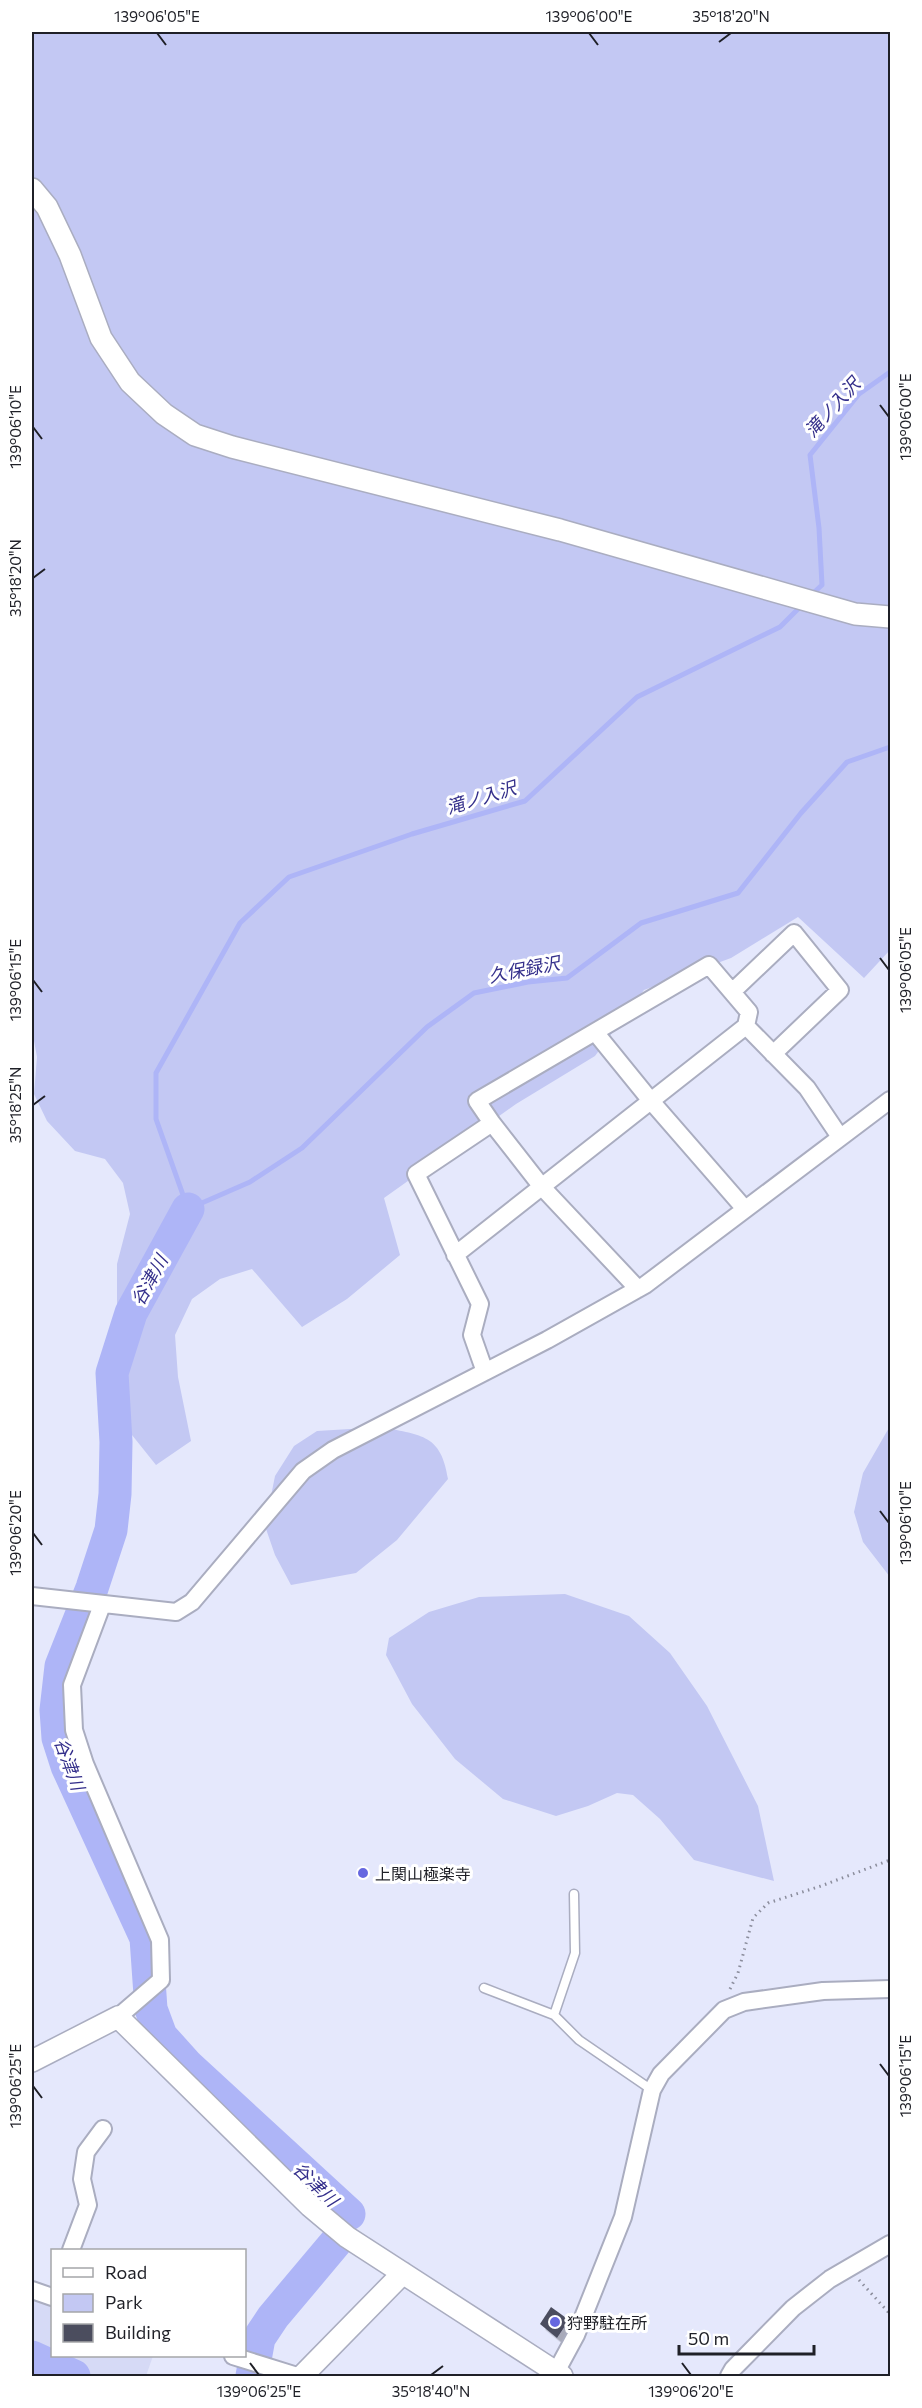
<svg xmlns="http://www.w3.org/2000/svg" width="922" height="2408" viewBox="0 0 922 2408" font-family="Commissioner,'Noto Sans JP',sans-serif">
	<defs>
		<filter id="shadow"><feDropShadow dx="5.5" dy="5.5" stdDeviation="0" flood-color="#0004"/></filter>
	</defs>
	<rect width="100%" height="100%" fill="#e5e8fc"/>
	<!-- built -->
	<path fill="#d6daf6" d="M32,2299L52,2306V2356H153L146,2376H32Z"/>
	<!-- green -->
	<path fill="#c3c8f3" d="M32,32H890V950L864,978L798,917L731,958L644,990L595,1056L516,1104L384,1198L400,1255L347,1299L302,1327L252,1269L220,1279L192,1299L175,1335L178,1377L191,1441L156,1465L128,1430L117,1377V1264L130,1214L123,1183L105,1159L75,1151L47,1121L34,1094L37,1057L32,1030Z
		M890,1426V1577L863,1542L854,1512L863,1473Z
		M383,1427C422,1436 441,1434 448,1479L397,1540L356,1573L291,1585L275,1555L265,1526L275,1476L294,1446L317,1431Z
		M565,1594L629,1616L670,1653L707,1706L758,1806L774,1881L694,1860L660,1819L633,1795L617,1793L588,1806L556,1816L503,1799L455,1759L412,1704L386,1655L389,1638L429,1612L479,1597Z"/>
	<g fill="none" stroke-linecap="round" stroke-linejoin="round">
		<!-- stream -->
		<path stroke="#aeb5f7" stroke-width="5" d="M810,596L822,585L819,528L810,455L859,394L890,372
			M802,605L780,627L637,697L525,801L412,834L289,877L240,923L156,1073V1119L188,1209L250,1182L302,1148L427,1027L474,993L528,982L567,978L641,923L738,893L801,813L847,762L890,747"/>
		<!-- river -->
		<path stroke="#aeb5f7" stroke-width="33" d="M188,1209L131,1313L112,1373L116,1442L115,1494L111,1530L92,1588L61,1666L56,1710L58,1738L67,1766L146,1938L151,2009L161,2036L188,2066L349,2214
			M32,2357L74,2376
			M252,2376L259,2338L273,2317L336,2242"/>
	</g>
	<!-- building -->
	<path fill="#4b4d5e" filter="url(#shadow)" d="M551,2307L569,2320L557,2338L540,2324Z"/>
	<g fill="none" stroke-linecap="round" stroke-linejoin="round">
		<!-- service casing -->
		<g stroke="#aaadc0" stroke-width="11">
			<path id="service" d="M484,1988L554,2015L579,2040L652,2090
				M554,2015L575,1953L574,1894"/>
		</g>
		<!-- minor casing -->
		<g stroke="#aaadc0" stroke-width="20">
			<path id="minor" d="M732,992L794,933L840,990L773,1054
				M595,1032L651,1101L745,1209
				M492,1123L477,1101L709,965L749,1012L746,1026
				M455,1255L746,1026L807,1088L840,1137
				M485,1372L472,1335L480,1304L416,1174L492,1123L542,1187L638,1289
				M32,1596L176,1612L192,1602L303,1471L333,1450L547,1340L645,1285L890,1100
				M102,1605L72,1685L74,1730L85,1764L160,1940L161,1980L118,2017
				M71,2250L88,2205L82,2179L86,2152L103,2129
				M32,2290L52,2297
				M233,2356L297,2376
				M556,2372L576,2335L623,2217L652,2090L661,2074L724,2010L744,2002L823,1991L890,1989
				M729,2376L733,2369L793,2308L830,2279L890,2244"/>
		</g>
		<!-- tertiary casing -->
		<g stroke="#aaadc0" stroke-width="24">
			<path id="tertiary" d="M32,189L47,207L70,255L101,338L130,382L164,414L195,435L232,447L560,530L855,614L890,617
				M32,2061L118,2017L310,2206L347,2237L562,2376
				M302,2376L403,2273"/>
		</g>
		<!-- path -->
		<path stroke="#8b8d9c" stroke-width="3" stroke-dasharray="1.5 4.5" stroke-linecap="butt" d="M730,1989L738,1973L753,1918L768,1903L821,1886L890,1860
			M859,2280L890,2314"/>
		<!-- service -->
		<use href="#service" stroke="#fff" stroke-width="8"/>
		<!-- minor -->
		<use href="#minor" stroke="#fff" stroke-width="16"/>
		<!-- tertiary -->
		<use href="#tertiary" stroke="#fff" stroke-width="21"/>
	</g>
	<!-- ticks -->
	<path fill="none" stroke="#1f2027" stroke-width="2" d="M157,33L166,45M589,33L598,45M719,42L731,33M880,405L889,417M33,427L42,439M33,578L45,569M880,958L889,970M33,980L42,992M33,1105L45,1096M880,1511L889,1523M33,1533L42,1545M880,2064L889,2076M33,2086L42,2098M250,2363L259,2375M682,2363L691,2375M431,2375L443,2366"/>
	<!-- markers -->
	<g fill="#6667e0" stroke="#fff" stroke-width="2">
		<circle cx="363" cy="1873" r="6"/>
		<circle cx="555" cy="2322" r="6"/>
	</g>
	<g text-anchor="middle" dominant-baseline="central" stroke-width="6" stroke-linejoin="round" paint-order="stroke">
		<!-- poi labels -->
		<g font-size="16" fill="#1f2027" stroke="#fff" text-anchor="start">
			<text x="375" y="1873">上関山極楽寺</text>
			<text x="567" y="2322">狩野駐在所</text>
		</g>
		<!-- water labels -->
		<g font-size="18" font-style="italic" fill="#342f8b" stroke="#fff">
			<text transform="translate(832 407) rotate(-48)">滝ノ入沢</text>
			<text transform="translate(481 797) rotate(-17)">滝ノ入沢</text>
			<text transform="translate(524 969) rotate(-11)">久保録沢</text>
			<text transform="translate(149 1280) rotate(-61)">谷津川</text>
			<text transform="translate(70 1764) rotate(70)">谷津川</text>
			<text transform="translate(316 2184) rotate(44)">谷津川</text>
		</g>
	</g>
	<!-- border -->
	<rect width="922" height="2408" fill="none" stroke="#ffffff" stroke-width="66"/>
	<!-- legend -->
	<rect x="51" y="2249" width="195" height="108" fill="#ffffff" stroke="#a5a6a9" stroke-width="1.5"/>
	<rect x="63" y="2268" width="30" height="9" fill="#ffffff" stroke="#a5a6a9" stroke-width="1.5"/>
	<text x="105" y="2279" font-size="18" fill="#1f2027">Road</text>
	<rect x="63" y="2294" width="30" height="18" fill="#c3c8f3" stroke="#a5a6a9" stroke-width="1.5"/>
	<text x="105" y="2309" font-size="18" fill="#1f2027">Park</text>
	<rect x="63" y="2324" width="30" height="18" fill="#4b4d5e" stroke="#a5a6a9" stroke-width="1.5"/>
	<text x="105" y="2339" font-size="18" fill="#1f2027">Building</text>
	<!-- scale -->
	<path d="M679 2345v9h135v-9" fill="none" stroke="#1f2027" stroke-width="3"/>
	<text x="688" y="2345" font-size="18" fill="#1f2027" stroke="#ffffff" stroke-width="4.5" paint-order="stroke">50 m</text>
	<rect x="33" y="33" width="856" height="2342" fill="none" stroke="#1f2027" stroke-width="2"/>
	<g font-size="15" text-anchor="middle" fill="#1f2027">
		<text x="157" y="22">139°06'05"E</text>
		<text x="589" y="22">139°06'00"E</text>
		<text x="731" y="22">35°18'20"N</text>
		<text transform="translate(906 417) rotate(-90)" y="5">139°06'00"E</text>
		<text transform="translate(16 427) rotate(-90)" y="5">139°06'10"E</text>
		<text transform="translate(16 578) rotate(-90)" y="5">35°18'20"N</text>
		<text transform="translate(906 970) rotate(-90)" y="5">139°06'05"E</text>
		<text transform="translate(16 980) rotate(-90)" y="5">139°06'15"E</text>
		<text transform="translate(16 1105) rotate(-90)" y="5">35°18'25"N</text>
		<text transform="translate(906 1523) rotate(-90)" y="5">139°06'10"E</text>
		<text transform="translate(16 1533) rotate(-90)" y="5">139°06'20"E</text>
		<text transform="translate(906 2076) rotate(-90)" y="5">139°06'15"E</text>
		<text transform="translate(16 2086) rotate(-90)" y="5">139°06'25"E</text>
		<text x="259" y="2397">139°06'25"E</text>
		<text x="431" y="2397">35°18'40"N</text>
		<text x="691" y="2397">139°06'20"E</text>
	</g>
</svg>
